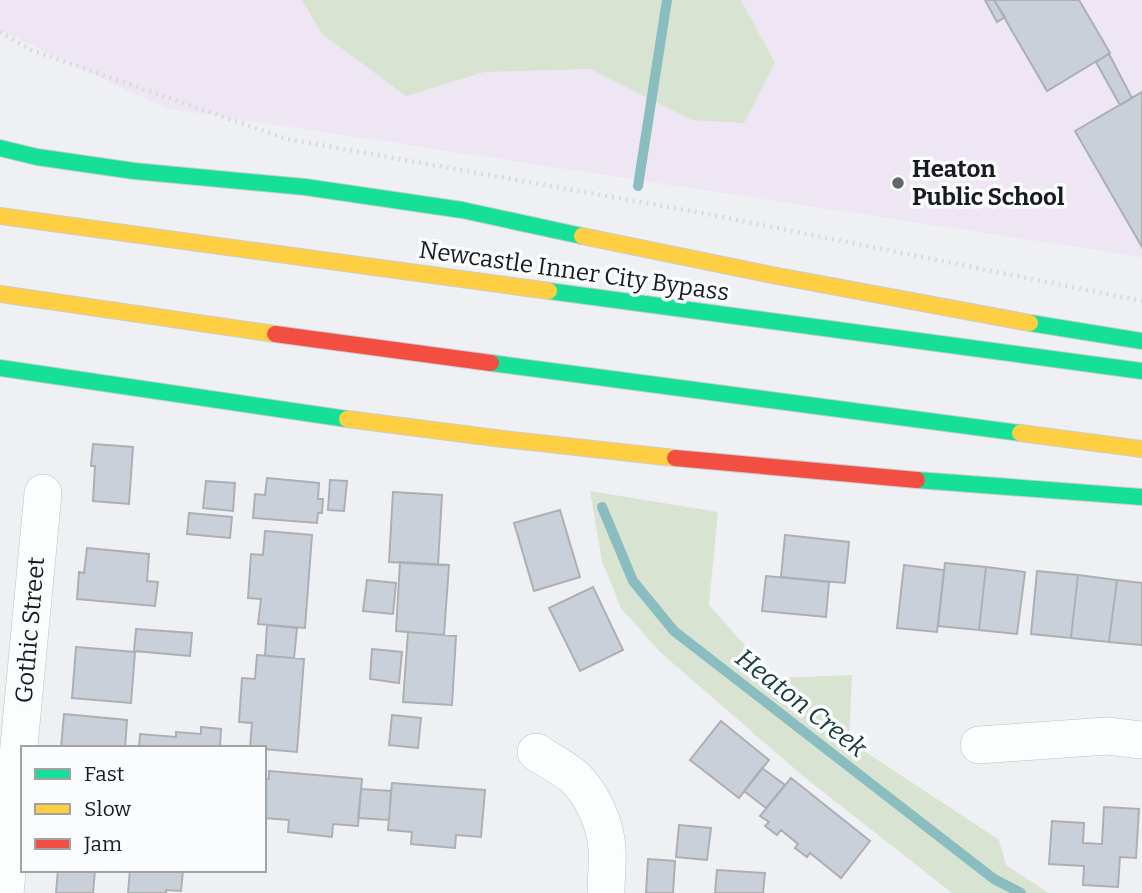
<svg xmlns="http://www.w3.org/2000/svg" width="1142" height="893" viewBox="0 0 1142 893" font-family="Bitter,serif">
	<rect width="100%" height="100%" fill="#eef0f4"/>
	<!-- education -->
	<path fill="#eee7f3" d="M0,0H1142V257L165,108L0,30Z"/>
	<!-- green -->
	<path fill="#d9e3d1" d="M302,0H741L775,63L744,123L692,120L590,69L484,72L406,96L322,34Z
		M590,491L718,512L709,605L774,678L852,675L849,741L999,840L1006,865L1049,893H952L803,776L660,652L621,608L602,561Z"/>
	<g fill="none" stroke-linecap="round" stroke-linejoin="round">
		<!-- stream -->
		<path stroke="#8abdc0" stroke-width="10" d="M638,186L667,0
			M602,507L633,581L674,631L994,879L1021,893"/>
	</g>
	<!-- building -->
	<path fill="#cad0da" stroke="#aeafb3" stroke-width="2" d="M985,0H994L1005,17L997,22Z
		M994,0H1079L1110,53L1047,91Z
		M1109,54L1132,98L1120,105L1096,62Z
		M1142,92V247L1075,131Z
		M93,444L133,447L129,504L93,501L95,466H91Z
		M267,478L319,483L318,499H323L322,513H318L317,523L253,518L255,494L265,495Z
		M330,480L347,481L344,511L328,510Z
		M206,481L235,483L233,511L203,508Z
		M393,492L442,495L438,565L389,562Z
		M560,510L580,577L534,591L514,523Z
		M189,513L232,517L230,538L187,534Z
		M265,531L312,535L305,628L258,624L261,599L248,598L251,554L263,555Z
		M785,535L849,542L845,583L781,577Z
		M87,548L149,554L147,581L158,582L155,606L77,599L79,572L84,573Z
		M400,562L449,565L444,635L396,631Z
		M945,563L986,567L979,630L938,626Z
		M904,565L944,570L937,632L897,628Z
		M986,567L1025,572L1017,634L979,630Z
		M1037,571L1078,575L1071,638L1031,634Z
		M1078,575L1117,580L1109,642L1071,638Z
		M766,576L829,582L826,617L762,611Z
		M367,580L396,583L393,614L363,611Z
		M1117,580L1142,583V645L1109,642Z
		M593,587L623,650L580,671L549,608Z
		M267,625L297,628L294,658L265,656Z
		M136,629L192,633L190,656L134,651Z
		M408,632L456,636L452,705L403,702Z
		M76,647L135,652L131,703L72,698Z
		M372,649L402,652L399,683L370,679Z
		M257,655L304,659L297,752L264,749V748H250L252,723L239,722L242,678L255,679Z
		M64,714L127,720L125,748H61Z
		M392,715L421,718L418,748L389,745Z
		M721,721L769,760L739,798L690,760Z
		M201,727L221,729L220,748H139L140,734L176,737V732L201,734Z
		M762,768L785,785L766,808L744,791Z
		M269,771L362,779L358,826L333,824L332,837L288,832L289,820L264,818V779H269Z
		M791,778L870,841L841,878L810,853L807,857L795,848L798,844L781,830L777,835L765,826L769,822L760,816Z
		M392,783L485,790L481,837L456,835L455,848L411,844L412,832L388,830Z
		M361,789L391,791L389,820L358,818Z
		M1104,807L1139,809L1136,858L1120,857L1118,887L1083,885L1084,866L1049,864L1052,821L1084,823L1083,843L1102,844Z
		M679,825L711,828L707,860L676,857Z
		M648,859L675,861L673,893H646Z
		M58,870H95L93,893H56Z
		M130,870H183L181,891L166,890V893H128Z
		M717,870L765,873L763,893H715Z"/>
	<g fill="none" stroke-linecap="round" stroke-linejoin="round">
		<!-- street casing -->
		<g stroke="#bdbfc2" stroke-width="38">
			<path id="street" d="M979,745L1107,736L1142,740
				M536,752C548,760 562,767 573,776C592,793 606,825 607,849C608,864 606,879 606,893
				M5,893L43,493"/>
		</g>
		<!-- fast casing -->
		<g stroke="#cbccce" stroke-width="18">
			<path id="fast" d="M0,148L37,157L134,171L305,187L462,210L582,236
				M549,291L1142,371
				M1030,323L1142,341
				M491,363L1020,433
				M0,368L347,419
				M917,480L1142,497"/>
		</g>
		<!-- slow casing -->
		<g stroke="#cbccce" stroke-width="18">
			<path id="slow" d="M0,216L549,291
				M582,236L772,275L1030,323
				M0,294L275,334
				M347,419L503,439L675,458
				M1020,433L1142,449"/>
		</g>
		<!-- jam casing -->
		<g stroke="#cbccce" stroke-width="18">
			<path id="jam" d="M275,334L491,363
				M675,458L917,480"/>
		</g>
		<!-- path -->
		<path stroke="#d9dadb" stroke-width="4.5" stroke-dasharray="2 5" stroke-linecap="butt" d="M0,32L31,50L287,139L702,213L1142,301"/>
		<!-- street -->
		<use href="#street" stroke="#fcfdfd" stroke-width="37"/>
		<!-- fast -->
		<use href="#fast" stroke="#16e098" stroke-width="16"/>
		<!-- slow -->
		<use href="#slow" stroke="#ffcf43" stroke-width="16"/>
		<!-- jam -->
		<use href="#jam" stroke="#f24e42" stroke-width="16"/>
	</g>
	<!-- markers -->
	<circle fill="#646669" stroke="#fbfcfe" stroke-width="2.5" cx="898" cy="183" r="7"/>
	<g text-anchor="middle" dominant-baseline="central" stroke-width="7" stroke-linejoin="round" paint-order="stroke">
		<!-- poi labels -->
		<g font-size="24" font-weight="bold" fill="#191b1e" stroke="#fbfcfe" text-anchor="start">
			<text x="912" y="169">Heaton<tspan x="912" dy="28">Public School</tspan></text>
		</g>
		<!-- street labels -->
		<g font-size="24" fill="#191b1e" stroke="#fbfcfe">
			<text transform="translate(574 271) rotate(8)">Newcastle Inner City Bypass</text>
			<text transform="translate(30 630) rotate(-85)">Gothic Street</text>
		</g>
		<!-- water labels -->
		<g font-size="26" font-style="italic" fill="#173b3c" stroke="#fbfcfe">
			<text transform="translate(801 703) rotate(38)">Heaton Creek</text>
		</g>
	</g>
	<!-- legend -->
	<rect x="21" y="746" width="245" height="126" fill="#fbfcfe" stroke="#a1a2a4" stroke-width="2"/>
	<rect x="35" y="769" width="35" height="10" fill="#16e098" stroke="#a1a2a4" stroke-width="2"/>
	<text x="84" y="781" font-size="21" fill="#191b1e">Fast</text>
	<rect x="35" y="804" width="35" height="10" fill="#ffcf43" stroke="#a1a2a4" stroke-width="2"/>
	<text x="84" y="816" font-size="21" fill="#191b1e">Slow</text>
	<rect x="35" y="839" width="35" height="10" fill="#f24e42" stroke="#a1a2a4" stroke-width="2"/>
	<text x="84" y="851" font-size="21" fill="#191b1e">Jam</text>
</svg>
